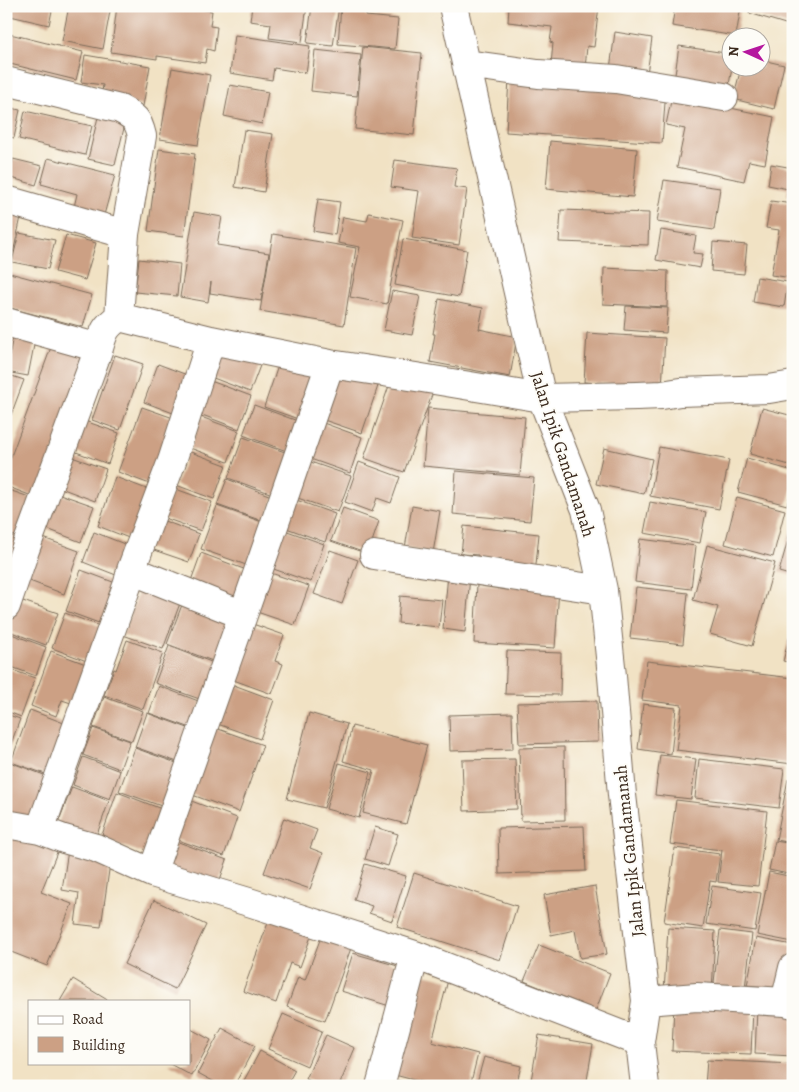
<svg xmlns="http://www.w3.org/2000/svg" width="799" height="1092" viewBox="0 0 799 1092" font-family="Alegreya,serif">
	<rect width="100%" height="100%" fill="#fdfcf7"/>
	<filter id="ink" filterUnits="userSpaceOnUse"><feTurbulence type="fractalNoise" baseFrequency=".02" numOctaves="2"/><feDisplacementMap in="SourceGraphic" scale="10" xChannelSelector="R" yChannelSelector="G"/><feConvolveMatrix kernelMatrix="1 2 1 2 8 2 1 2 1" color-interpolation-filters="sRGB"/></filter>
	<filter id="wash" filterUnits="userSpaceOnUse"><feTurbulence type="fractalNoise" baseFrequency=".0096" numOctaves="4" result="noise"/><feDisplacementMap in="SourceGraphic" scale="20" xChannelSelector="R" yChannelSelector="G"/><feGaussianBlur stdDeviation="1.12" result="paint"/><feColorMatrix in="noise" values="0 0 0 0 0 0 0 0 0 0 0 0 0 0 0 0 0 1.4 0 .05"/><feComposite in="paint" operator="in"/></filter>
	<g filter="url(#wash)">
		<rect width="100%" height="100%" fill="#f1e2c4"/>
		<g id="blocks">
			<!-- building -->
			<path fill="#cca084" d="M8,6H53L49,25L6,15Z
				M69,6H111L103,49L62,41Z
				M117,6H181L212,11L210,26L217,27L214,51L207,49L205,63L157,56V59L111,52Z
				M252,6H307L302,42L269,38L271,24L250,21Z
				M312,6H339L333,46L307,43Z
				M341,6H366V16L398,19L395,49L338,44Z
				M509,6H599L594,47L587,46L585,69L551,65L553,43L550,42L552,27L508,22Z
				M675,6H741L736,36L672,26Z
				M751,6H793V23L792,26L749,13Z
				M615,32L652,38L647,74L610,69Z
				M6,33L83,52L76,80L6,63Z
				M235,35L310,46L306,73L274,68L272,80L230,73Z
				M679,46L732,54V67L728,91L674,82Z
				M363,47L422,53L414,135L355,129Z
				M315,50L361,55L357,96L311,91Z
				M85,55L150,66L143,106L101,99L103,85L81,82Z
				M762,60L784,65L774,109L733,99L741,68H762Z
				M172,68L210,75L198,145L160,139Z
				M509,78L666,89L662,143L506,132Z
				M230,85L268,92L262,124L224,116Z
				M672,96L774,117L765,164L749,161L744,181L677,167L685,129L666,125Z
				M6,107L20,110L14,138L6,136Z
				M25,111L92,126L85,155L19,139Z
				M98,117L125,124L115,165L88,159Z
				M244,130L273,134L264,192L235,187Z
				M550,141L637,149L633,197L546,189Z
				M159,149L195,154L184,236L148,231Z
				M48,158L115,175L104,215L74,207L77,194L41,184Z
				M13,159L42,166L36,185L8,177Z
				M395,160L457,168L454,187L467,189L459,245L412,238L419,191L391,187Z
				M771,164L793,168V196L787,195L788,189L768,185Z
				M664,180L720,188L714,230L657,222Z
				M318,199L340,202L335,235L313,231Z
				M771,201L793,204V278L771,275L779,230L766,228Z
				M561,210L649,213L648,245L559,242Z
				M194,212L222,217L217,245L269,253L261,301L210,293L211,282L208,302L180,297Z
				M369,213L403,220L387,304L350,297L360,247L338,243L343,217L367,221Z
				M6,214L21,217L10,267L6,266Z
				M661,230L696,236L693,253L703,254L700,268L656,260Z
				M19,233L55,240L48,269L12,262Z
				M273,234L356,248L344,325L260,311Z
				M66,235L96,243L85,280L55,272Z
				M403,239L467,250L459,297L395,285Z
				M713,242L747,245L744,274L711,271Z
				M139,259L180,264L177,296L135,292Z
				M604,268L668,271L667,307L603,304Z
				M6,272L92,295L83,327L6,307Z
				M757,277L788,282L784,307L753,302Z
				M392,291L420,296L412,335L384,330Z
				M439,299L483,308L479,329L517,337L510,377L430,362L435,334H433Z
				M626,306L668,308L666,333L624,330Z
				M587,333L665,338L662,387L584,382Z
				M13,336L35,340L28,376L6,372Z
				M54,339L90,352L37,498L6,486V470Z
				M218,347L261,363L250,392L208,376Z
				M115,355L143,364L120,430L92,420Z
				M279,363L316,375L301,420L264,407Z
				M158,364L195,378L181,416L144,402Z
				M334,371L378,386L362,433L318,418Z
				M6,374L24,380L11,415L6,413Z
				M392,377L433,392L404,472L364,458Z
				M208,380L251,396L239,429L197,413Z
				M254,405L303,423L292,453L243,435Z
				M142,407L179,420L155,486L118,472Z
				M428,408L525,417L520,475L423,466Z
				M762,408L793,416V466L750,454Z
				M201,417L239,431L228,462L190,448Z
				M82,420L119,433L108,464L71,450Z
				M315,420L362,437L350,473L302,456Z
				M243,437L293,455L278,496L228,478Z
				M659,447L729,460L719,509L650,496Z
				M604,448L652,459L644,494L596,484Z
				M188,451L226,465L214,499L176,485Z
				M69,456L106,469L95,501L58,487Z
				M747,458L793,471V484L787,505L738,492Z
				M302,459L351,476L338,512L289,495Z
				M359,462L400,477L391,503L377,498L372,512L345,502Z
				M456,471L534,478L530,521L453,514Z
				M115,477L152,491L134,540L98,526Z
				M227,479L274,497L265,522L217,505Z
				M173,488L212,502L201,531L162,517Z
				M6,489L38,500L24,539L6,533Z
				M54,492L94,506L81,542L42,527Z
				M288,497L335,514L325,542L278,525Z
				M737,497L785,510L773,557L725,544Z
				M650,502L706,512L700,543L644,533Z
				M217,506L265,523L249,566L201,549Z
				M412,506L440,511L433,553L405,548Z
				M343,508L379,521L368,554L331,541Z
				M159,519L199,534L189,562L148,548Z
				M464,526L539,534L535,575L476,569L478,555L461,554Z
				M276,527L324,544L311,582L262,565Z
				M791,529L793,530V576L779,572Z
				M94,532L132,547L121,577L83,562Z
				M6,534L21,540L6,565Z
				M35,535L79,551L64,594L19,577Z
				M640,539L696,546L691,589L635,582Z
				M707,545L775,563L752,646L710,634L718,607L693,600Z
				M330,550L358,560L342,604L314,594Z
				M201,553L249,571L236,606L188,589Z
				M81,570L121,585L107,626L66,611Z
				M265,571L309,586L295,625L251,610Z
				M448,574L470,576L465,632L443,629Z
				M142,583L182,598L163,649L123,635Z
				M477,584L559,588L555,648L474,643Z
				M636,587L688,593L683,644L630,638Z
				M400,596L442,600L439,627L398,623Z
				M185,597L235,616L218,663L167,644Z
				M17,599L58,613L46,645L6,630Z
				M65,613L105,628L92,663L52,648Z
				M247,622L284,635L275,661L283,664L272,694L228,678Z
				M791,631H793V663L783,661Z
				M6,632L46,647L36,676L6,665Z
				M127,640L163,653L143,709L104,695L114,669L116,670Z
				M169,646L219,665L205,701L155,683Z
				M51,651L91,666L77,705L62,700L56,716L31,706Z
				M507,651L561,653L560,695L505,694Z
				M647,661L793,678V764L676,750L682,705L642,700Z
				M6,668L35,678L21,717L6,711Z
				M226,682L274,700L260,739L212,722Z
				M159,686L201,702L191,728L149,713Z
				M104,697L143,711L132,741L93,727Z
				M597,701L598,742L519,744L517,703Z
				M643,704L676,708L671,754L638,749Z
				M30,710L69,725L51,776L11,762Z
				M147,713L196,731L183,764L135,747Z
				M309,713L347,724L324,808L287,799Z
				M512,713L513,749L450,751L449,715Z
				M6,714L20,719L8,752H6Z
				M210,726L263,745L239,812L187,793Z
				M352,726L427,745L406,824L363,813L374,770L343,761Z
				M93,728L130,741L120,769L83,755Z
				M564,747L565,820L521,821L519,748Z
				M135,748L182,765L167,808L119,791Z
				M660,755L696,759L691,799L655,795Z
				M83,757L120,771L110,799L73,785Z
				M515,759L517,809L464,811L462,760Z
				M699,759L784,769L779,808L695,798Z
				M7,761L52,778L35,824L6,814V764Z
				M339,763L371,772L359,818L326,809Z
				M788,779L793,780V843L776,840Z
				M72,787L109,801L95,840L57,826Z
				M117,792L167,811L151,856L101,838Z
				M186,799L237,818L224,856L172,838Z
				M676,800L767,811L758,886L718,882L722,850L670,844Z
				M284,818L317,830L310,848L323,853L310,889L264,873Z
				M584,826L586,871L499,874L498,828Z
				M375,827L398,834L388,866L365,859Z
				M17,828L60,845L41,892L72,904L47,966L6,950V854Z
				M173,840L227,860L217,888L163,868Z
				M775,841L793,844V875L769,870Z
				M675,848L720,854L716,882L710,881L703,928L664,922Z
				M68,850L111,856L101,927L75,924L79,893L62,890Z
				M365,864L406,876L392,921L369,913L372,906L354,900Z
				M769,872L793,877V942L757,935Z
				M414,873L517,906L500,960L397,927Z
				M595,886L607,954L580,958L575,930L551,935L544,895Z
				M712,886L761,893L755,931L706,924Z
				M154,900L206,925L175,989L124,964Z
				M272,912L314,928L300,967L290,963L276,1003L243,991Z
				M668,928L715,931L712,994L664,992Z
				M720,930L752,934L744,995L713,991Z
				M321,937L351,948L325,1021L287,1007L298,977L305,980Z
				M756,938L793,945L782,999L746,991Z
				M539,945L610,973L596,1010L524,981Z
				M353,953L408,969L396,1008L341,991Z
				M413,971L448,980L432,1042L478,1054L470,1086H437L387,1073Z
				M73,979L109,1001H60Z
				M674,1004L753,1008L751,1054L672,1051Z
				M757,1009L793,1011V1056L755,1054Z
				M283,1014L322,1031L307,1066L268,1049Z
				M189,1028L211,1040L192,1076L168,1063H189Z
				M222,1028L255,1046L234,1086H222L198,1073Z
				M326,1035L355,1048L339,1086H321L306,1079Z
				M539,1035L593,1044L586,1086H530Z
				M260,1051L295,1070L286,1086H241Z
				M484,1057L521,1066L516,1086H476Z
				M707,1060L793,1064V1086H705Z
				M395,1080L415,1085V1086H394Z"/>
		</g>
	</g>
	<g filter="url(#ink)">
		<use href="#blocks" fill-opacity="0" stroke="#7b6a58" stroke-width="1"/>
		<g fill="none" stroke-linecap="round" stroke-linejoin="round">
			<!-- minor casing -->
			<g stroke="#7b6a58" stroke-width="30">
				<path id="minor" d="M453,6L542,398L586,510L603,590L612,676L622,795L646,1001L640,1042L645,1086
					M466,64L538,74L616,79L724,97
					M6,81L120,109C135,117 138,119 142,136L125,234L119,317
					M6,200L125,234
					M6,322L99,348
					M374,555L603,590
					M131,570L243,615
					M6,606L25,550L99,348C104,331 105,327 119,317L211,340L330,364L416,377L542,398L637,396L662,395L680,392L769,389L793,385
					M6,824L40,830L64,839L96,848L152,873L252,903L415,955L640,1042
					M40,830L128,583L131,570L172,461L211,340
					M152,873L243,615L330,364
					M646,1001L697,997L785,1002L793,1004
					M785,1002L793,968
					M380,1086L415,955"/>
			</g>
			<!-- minor -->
			<use href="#minor" stroke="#fff" stroke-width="28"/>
		</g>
	</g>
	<g text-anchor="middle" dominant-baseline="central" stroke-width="4" stroke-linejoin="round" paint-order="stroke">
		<!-- street labels -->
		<g font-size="18" fill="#3b2a1e" stroke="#fdfcf7">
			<text transform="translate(563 454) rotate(72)">Jalan Ipik Gandamanah</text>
			<text transform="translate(629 851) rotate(-96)">Jalan Ipik Gandamanah</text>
		</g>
	</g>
	<!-- margin -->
	<rect width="799" height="1092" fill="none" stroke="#fdfcf7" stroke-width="25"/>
	<!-- legend -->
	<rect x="28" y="1000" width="162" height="65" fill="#fdfcf7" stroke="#afa8a0"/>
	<rect x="38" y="1016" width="25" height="8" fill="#ffffff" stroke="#afa8a0"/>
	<text x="72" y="1024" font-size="15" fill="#3b2a1e">Road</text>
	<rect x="38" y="1037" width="25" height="15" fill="#cca084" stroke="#afa8a0"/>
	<text x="72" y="1050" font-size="15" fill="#3b2a1e">Building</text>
	<!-- north arrow -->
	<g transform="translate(746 52) rotate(273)"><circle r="24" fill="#fdfcf7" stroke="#afa8a0"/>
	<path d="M0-4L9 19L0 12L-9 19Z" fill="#b5179e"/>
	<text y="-8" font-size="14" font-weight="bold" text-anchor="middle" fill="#3b2a1e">N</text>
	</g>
</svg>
